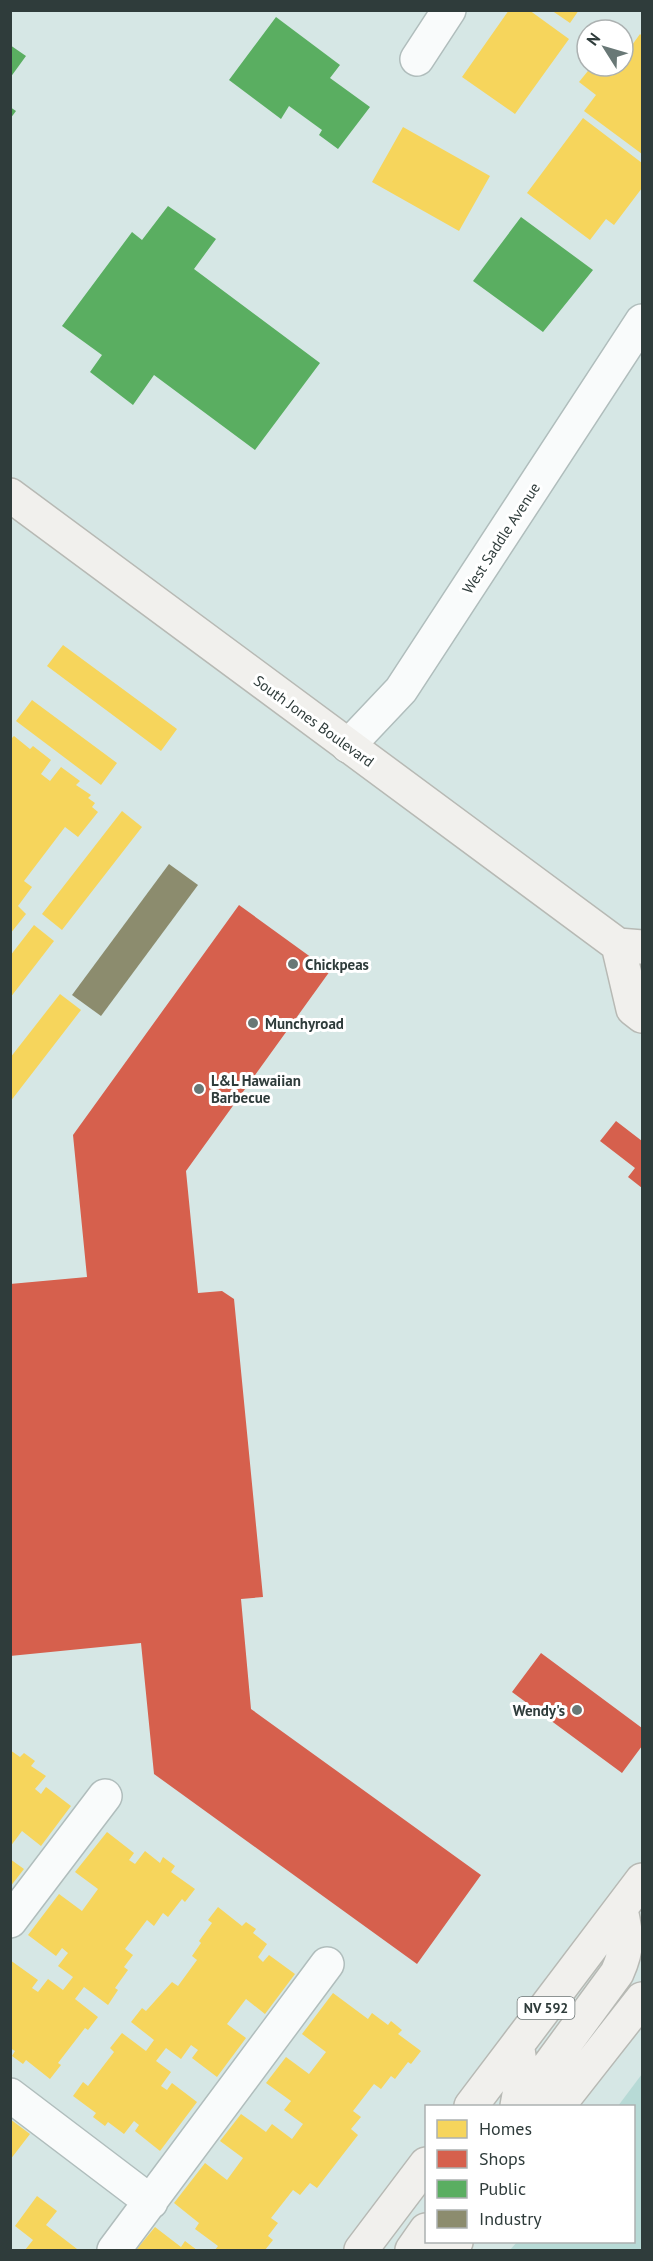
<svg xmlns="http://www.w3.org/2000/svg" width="653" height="2261" viewBox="0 0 653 2261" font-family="'PT Sans',sans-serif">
	<rect width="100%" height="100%" fill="#d6e7e5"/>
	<!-- green -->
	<path fill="#b7dad6" d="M642,2074V2250H510L517,2242H634V2106H618Z"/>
	<!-- homes -->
	<path fill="#f6d55c" d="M509,10H529L569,39L515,114L462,77Z
		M551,10H579L570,23Z
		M640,34L642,36V154L584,111L596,95L579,82L592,66H623V49L627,52Z
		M583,118L642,163V188L614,225L606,219L590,240L527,193Z
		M403,127L490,176L459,231L372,182Z
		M63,645L177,729L161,751L47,666Z
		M32,700L117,763L101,785L16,721Z
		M14,736L30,749L33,746L51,760L41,774L50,781L61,767L80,781L76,785L91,795L88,798L95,803L92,807L98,812L78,837L65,827L24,881L32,887L18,906L26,914L10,934V740Z
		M122,811L142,827L62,930L42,914Z
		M34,925L54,941L10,998V956Z
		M60,994L81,1010L10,1102V1058Z
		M10,1750L20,1757L24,1753L35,1761L31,1766L46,1776L35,1789L41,1794L46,1787L71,1806L41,1846L22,1831L10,1847Z
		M107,1832L134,1853L129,1860L135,1864L145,1851L160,1863L163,1857L175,1866L171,1872L195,1889L185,1902L182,1899L168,1917L163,1913L154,1926L147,1920L125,1949L133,1955L124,1967L128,1970L115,1988L118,1990L108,2005L84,1987L75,1999L98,2017L88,2030L85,2028L58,2063L61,2065L50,2079L26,2060L23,2064L12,2056L15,2051L10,2048V1960L38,1980L32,1988L38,1992L48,1979L63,1990L73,1977L58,1966L68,1953L62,1948L56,1956L28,1935L59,1894L82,1911L98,1889L75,1872Z
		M10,1859L24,1869L10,1887Z
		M218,1907L242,1926L246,1922L256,1929L253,1933L267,1944L258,1957L263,1962L269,1955L295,1974L265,2014L246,1999L227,2024L246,2038L217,2077L192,2058L198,2050L191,2045L181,2059L166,2048L156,2061L171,2072L161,2086L167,2090L172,2083L197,2102L160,2151L135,2131L139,2125L134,2121L124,2134L108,2122L105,2126L93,2117L96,2113L73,2096L83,2082L88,2086L114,2052L110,2048L122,2033L146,2051L154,2040L131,2022L142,2008L146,2011L172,1982L178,1986L197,1960L192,1956L201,1943L199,1941L212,1923L208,1920Z
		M333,1993L368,2019L372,2013L388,2025L391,2021L402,2030L398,2034L421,2051L411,2064L408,2062L395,2079L391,2076L381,2089L374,2084L353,2111L361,2117L351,2129L358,2135L317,2188L310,2183L300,2195L293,2190L271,2218L278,2223L268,2236L273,2240L265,2250H215L218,2246L195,2229L199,2223L174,2203L205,2163L227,2180L243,2158L220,2141L241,2114L266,2132L272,2124L292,2139L303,2124L284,2110L291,2101L266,2083L286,2057L309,2074L326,2052L302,2034Z
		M10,2119L30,2134L10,2160Z
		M37,2196L57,2211L46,2225L77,2249L76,2250H25L33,2240L15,2226Z
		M155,2227L181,2247L185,2241L197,2250H136Z"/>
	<!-- shops -->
	<path fill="#d6604d" d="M239,905L330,971L186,1171L198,1293L222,1291L234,1299L263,1597L241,1599L251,1709L481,1875L417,1964L154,1774L141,1643L10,1656V1284L87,1277L73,1135Z
		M616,1121L642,1141V1188L628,1177L635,1168L600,1141Z
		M541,1653L642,1728V1746L622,1773L512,1692Z"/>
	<!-- public -->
	<path fill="#5aae61" d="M276,17L340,65L330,78L370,107L338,149L319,135L322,130L289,106L281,119L229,80Z
		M10,45L26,56L10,78Z
		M10,107L16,111L10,119Z
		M168,206L216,239L194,269L320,363L255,450L154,375L133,405L90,372L102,355L62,326L132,232L142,240Z
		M521,217L593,270L543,332L473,281Z"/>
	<!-- industry -->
	<path fill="#8c8c6e" d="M169,864L198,885L101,1016L72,995Z"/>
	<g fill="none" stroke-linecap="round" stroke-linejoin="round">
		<!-- street casing -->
		<g stroke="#b0bdbc" stroke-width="36">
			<path id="street" d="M417,59L449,10
				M348,746L401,690L642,321
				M10,1921L105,1796
				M10,2095L151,2202
				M114,2250L327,1964"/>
		</g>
		<!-- primary casing -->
		<g stroke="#b7b9b4" stroke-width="36">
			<path id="primary" d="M10,495L618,945L642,947
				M618,945L633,1009L642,1016
				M471,2106L642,1880
				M517,2106L522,2078L518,2049
				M553,2106L542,2088L548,2067L617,1973C629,1946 627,1937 621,1909
				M558,2106L642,1999
				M361,2250L426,2164
				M412,2250L426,2230
				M449,2250L456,2242"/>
		</g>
		<!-- street -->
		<use href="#street" stroke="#f9fbfb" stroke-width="33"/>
		<!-- primary -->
		<use href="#primary" stroke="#f1f0ed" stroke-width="33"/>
	</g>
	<!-- markers -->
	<g fill="#697876" stroke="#fff" stroke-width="2">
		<circle cx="293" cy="964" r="6"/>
		<circle cx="253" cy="1023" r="6"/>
		<circle cx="199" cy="1089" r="6"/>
		<circle cx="577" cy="1710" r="6"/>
	</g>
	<g text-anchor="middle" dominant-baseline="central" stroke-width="6" stroke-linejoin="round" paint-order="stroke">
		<!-- shield labels -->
		<rect fill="#fff" stroke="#6d7676" stroke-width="1.5" x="517.5" y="1997" width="57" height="22" rx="4.5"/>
		<g font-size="14" font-weight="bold" fill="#2f3c3b">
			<text x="546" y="2008">NV 592</text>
		</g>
		<!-- street labels -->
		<g font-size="15" fill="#2f3c3b" stroke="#fff">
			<text transform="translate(501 538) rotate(-57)">West Saddle Avenue</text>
			<text transform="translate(314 721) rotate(36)">South Jones Boulevard</text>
		</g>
		<!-- poi labels -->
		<g font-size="15" font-weight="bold" fill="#2f3c3b" stroke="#fff" text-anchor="start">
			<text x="305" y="964">Chickpeas</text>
			<text x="265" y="1023">Munchyroad</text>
			<text x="211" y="1080">L&amp;L Hawaiian<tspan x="211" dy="17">Barbecue</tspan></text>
			<text x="565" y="1710" text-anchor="end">Wendy's</text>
		</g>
	</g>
	<!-- border -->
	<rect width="653" height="2261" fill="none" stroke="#2f3c3b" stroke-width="24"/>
	<!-- legend -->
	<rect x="425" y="2105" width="210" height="138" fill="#ffffff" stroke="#acb1b1" stroke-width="1.5"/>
	<rect x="437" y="2120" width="30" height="18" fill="#f6d55c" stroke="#acb1b1" stroke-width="1.5"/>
	<text x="479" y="2135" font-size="18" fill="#2f3c3b">Homes</text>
	<rect x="437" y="2150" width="30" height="18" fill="#d6604d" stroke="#acb1b1" stroke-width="1.5"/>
	<text x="479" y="2165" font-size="18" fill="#2f3c3b">Shops</text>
	<rect x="437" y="2180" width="30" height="18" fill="#5aae61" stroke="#acb1b1" stroke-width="1.5"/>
	<text x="479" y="2195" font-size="18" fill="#2f3c3b">Public</text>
	<rect x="437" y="2210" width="30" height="18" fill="#8c8c6e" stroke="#acb1b1" stroke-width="1.5"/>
	<text x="479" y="2225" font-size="18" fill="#2f3c3b">Industry</text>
	<!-- north arrow -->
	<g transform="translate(605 48) rotate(307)"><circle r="28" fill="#ffffff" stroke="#acb1b1" stroke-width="1.5"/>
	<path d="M0-4.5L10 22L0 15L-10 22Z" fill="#697876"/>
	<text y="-9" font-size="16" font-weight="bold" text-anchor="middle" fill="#2f3c3b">N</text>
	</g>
</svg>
